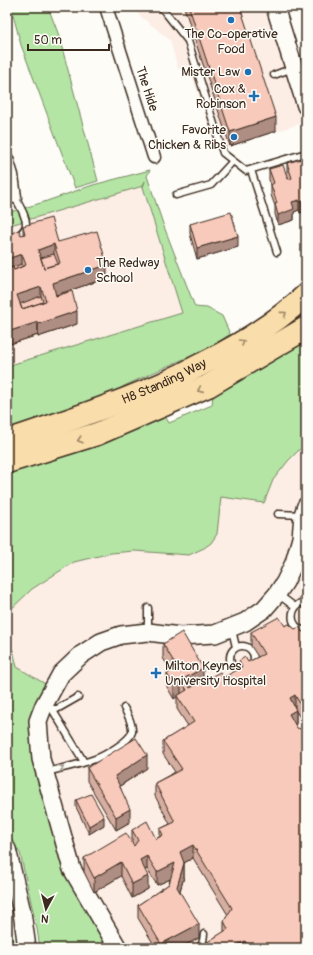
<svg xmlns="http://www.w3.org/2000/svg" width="313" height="955" viewBox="0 0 313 955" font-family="Pangolin,sans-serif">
	<rect width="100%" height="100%" fill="#fdfcf7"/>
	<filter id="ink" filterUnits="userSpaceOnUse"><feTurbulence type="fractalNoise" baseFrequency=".025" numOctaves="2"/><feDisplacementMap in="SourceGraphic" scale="8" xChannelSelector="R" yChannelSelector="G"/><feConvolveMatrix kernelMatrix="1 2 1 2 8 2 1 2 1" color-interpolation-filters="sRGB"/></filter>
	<g filter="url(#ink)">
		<!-- built -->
		<path fill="#fcede5" d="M136,7H268L305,122L217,151L189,66L178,69L170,40L139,15Z
			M143,186L182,313L7,366V226Z
			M306,398V948H96L7,758V587Z"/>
		<!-- green -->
		<path fill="#b4e5a5" stroke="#788862" d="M11,7H48L58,33L98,181L75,188L21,45Z
			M150,170L147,176L163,224L195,307L207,308L222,316L230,334L212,347L170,365L124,386L102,402L7,433V366L182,313L143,187L145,181L143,186L7,226V213L44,202L93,185Z
			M306,333V443L288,461L273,480L264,503L221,497L217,534L211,543L204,548L189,555L135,551L111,553L74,562L32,589L7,613V467L165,416L169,423L212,405L213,392Z
			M7,647L13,650L17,667L47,685L33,746L110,948H40L37,929L20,853L12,841L7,823Z
			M7,907L14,948H7Z"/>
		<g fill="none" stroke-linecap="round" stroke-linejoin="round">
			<!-- lane casing -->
			<g stroke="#3b2a1e" stroke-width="9">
				<path id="lane" d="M161,7L188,41L223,153L246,171L306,153
					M274,75L293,68
					M251,170L277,252
					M176,195L211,185L233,161
					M7,240C36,231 26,218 15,197
					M278,514L302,515
					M279,595L295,607
					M306,601C288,605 288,628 306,631
					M148,630V608
					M232,630L236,647
					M230 658a12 12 0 1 1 24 0a12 12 0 1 1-24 0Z
					M45,706L52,709L84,762
					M52,709H57L78,697
					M46,772C62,768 79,765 95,759C104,756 130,741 132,732C133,724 128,715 124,708
					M200,948L203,941L204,934"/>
			</g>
			<!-- street casing -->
			<g stroke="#3b2a1e" stroke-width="15">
				<path id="street" d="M106,7L154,157
					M7,159L12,175L15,197"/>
			</g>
			<!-- secondary casing -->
			<g stroke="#3b2a1e" stroke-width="20">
				<path id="secondary" d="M275,7L306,106
					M7,849L22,912L27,948
					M118,948L72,869L41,759L38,721L44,705L61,674L81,655L101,642L121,635L148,632L180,636L215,634L245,622L264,609L277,594L285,582L294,563L301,538L303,515L306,506"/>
			</g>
			<!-- highway casing -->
			<g stroke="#3b2a1e" stroke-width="25">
				<g id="highway">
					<path id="s1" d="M7,441C58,424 112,406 162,384C175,378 189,371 202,364C240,345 275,324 306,295"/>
					<path d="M7,462L97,434L208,386L306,328"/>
				</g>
			</g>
			<!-- lane -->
			<use href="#lane" stroke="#fdfcf7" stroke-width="6"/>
			<!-- street -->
			<use href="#street" stroke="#fdfcf7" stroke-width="12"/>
			<!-- secondary -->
			<use href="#secondary" stroke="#fdfcf7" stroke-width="17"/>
			<!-- highway -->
			<use href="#highway" stroke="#f9deab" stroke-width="22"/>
		</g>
		<!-- wall -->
		<path fill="#d5aea1" stroke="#3b2a1e" d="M184,7H240L276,131L230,146Z
			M287,163L306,174V211L300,213L299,210L294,212V220L278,225L275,214V206L271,195V185L269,180V169L288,179H289L287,174Z
			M190,224L238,247L197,259L190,234Z
			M23,226L58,242L107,278L56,295L77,324L38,337V335L7,345V235H23Z
			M285,626L295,629L302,632L306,630V727L296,711V724H295L306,948H198L224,932V921L228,915L193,858L184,863V877L180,891L199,938L180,948H156L138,918V905L169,884L170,879L157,885L147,869L145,870L148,889L132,898L121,876L94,892L84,872V858L132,842V830L156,839L160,836V829L170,824L155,796V783L175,772L163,754V741L188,726L177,709V696L174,699L167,687V674L171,671L163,658V644L203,681L223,678L239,669V661L248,662L258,657L251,646V632Z
			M87,768H147L120,786L130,822L116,830L87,781Z
			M76,800L104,825L89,834L76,807Z"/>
		<!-- shaded-wall -->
		<path fill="#ae8d83" stroke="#3b2a1e" d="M276,117V131L230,146V132Z
			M299,200V210L294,212V220L278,225V215L292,202Z
			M306,200V211L300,213V202Z
			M238,236V247L197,259V248Z
			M54,244V258L39,263L38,250Z
			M22,254V267L8,272L7,259Z
			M107,265V278L53,296V283Z
			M41,287V300L18,308L17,295Z
			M77,311V324L38,337V324Z
			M38,322V335L7,345V332Z
			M203,668V682L186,690L185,678Z
			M181,681V694L174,699V685Z
			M295,695V709L290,698Z
			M296,710V724L289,728V714Z
			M147,755V768L115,789V776Z
			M130,809V822L116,830V817Z
			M104,817V825L89,834V826Z
			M193,845V858L180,865V852Z
			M147,856V869L140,873V860Z
			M121,862V876L94,892V878Z
			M175,863V877L157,885V872Z
			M184,863V877L177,900V887Z
			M148,876V889L132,898V884Z
			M199,924V938L180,948H161V944Z
			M245,941V948H236L237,945Z"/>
		<!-- building -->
		<path fill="#f8cabb" stroke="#3b2a1e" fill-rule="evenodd" d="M189,7H240L276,117L230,132Z
			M301,159L306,174V200L300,202L299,200L292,202L294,209L278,215L275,204L277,203L271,185L274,183L269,169L283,165L288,179L292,178L287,163Z
			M231,212L238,236L197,248L190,224Z
			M51,218L58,242L97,231L107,265L53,283L56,296L72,291L77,311L38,324V322L7,332V260L10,268L13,267L14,270L26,265L22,254L7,259V235L19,230L21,235L25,234L23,226ZM54,244L60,263L44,268L38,250ZM41,287L46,301L22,309L17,295Z
			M54,254L58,264L44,268L41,258Z
			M22,264L23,266L14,270L13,267L10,268Z
			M41,296L43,302L22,309L20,304Z
			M279,617L285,626L289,624L295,629L300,627L302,632L306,630V714L295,695L290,698L296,710L289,714L297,728L306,730V948H250L245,941L237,945L236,948H198L228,929L224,921L232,908L193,845L180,852L184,863L177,887L199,924L161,944L138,905L169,884L175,863L157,872L147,856L140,860L148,876L132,884L121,862L94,878L84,858L126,833L134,846L138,840L132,830L147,821L156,839L163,835L160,829L175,822L155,783L182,769L163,741L194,722L177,696L187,690L181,681L174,685L167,674L177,667L163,644L182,632L203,668L185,678L190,688L220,672L223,678L242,667L239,661L245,657L248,662L264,654L251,632Z
			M136,738L147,755L115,776L130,809L116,817L87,768Z
			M91,794L104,817L89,826L76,800Z"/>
		<!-- one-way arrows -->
		<defs><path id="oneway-chevron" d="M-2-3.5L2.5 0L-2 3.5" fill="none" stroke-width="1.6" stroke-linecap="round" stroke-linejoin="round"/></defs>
		<g stroke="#9a8464">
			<use href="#oneway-chevron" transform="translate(284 314) rotate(-37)"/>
			<use href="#oneway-chevron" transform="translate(242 342) rotate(-30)"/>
			<use href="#oneway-chevron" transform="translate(200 390) rotate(156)"/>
			<use href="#oneway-chevron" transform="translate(80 440) rotate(162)"/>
		</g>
		<use stroke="#9c938a" href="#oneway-chevron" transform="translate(61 768) rotate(-15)"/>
	</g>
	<!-- markers -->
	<g fill="#1f6fb2" stroke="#fdfcf7" stroke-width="1.5">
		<circle cx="231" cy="20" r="4"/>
		<circle cx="248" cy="72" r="4"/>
		<path d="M252 90h4v4h4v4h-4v4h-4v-4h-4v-4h4z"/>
		<circle cx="234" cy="137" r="4"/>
		<circle cx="88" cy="270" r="4"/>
		<path d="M154 667h4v4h4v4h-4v4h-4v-4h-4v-4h4z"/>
	</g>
	<g text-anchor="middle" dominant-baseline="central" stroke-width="3" stroke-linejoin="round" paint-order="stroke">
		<!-- poi labels -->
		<g font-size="13" fill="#3b2a1e" stroke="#fdfcf7" text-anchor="end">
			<text x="231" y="34" text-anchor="middle">The Co-operative<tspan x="231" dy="15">Food</tspan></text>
			<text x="240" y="72">Mister Law</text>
			<text x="246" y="89">Cox &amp;<tspan x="246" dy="15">Robinson</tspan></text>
			<text x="226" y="130">Favorite<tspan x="226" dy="15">Chicken &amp; Ribs</tspan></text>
			<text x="96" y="263" text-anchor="start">The Redway<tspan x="96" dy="15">School</tspan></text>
			<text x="165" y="666" text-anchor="start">Milton Keynes<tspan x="165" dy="15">University Hospital</tspan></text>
		</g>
		<!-- street labels -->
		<g font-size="13" fill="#3b2a1e" stroke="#fdfcf7">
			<text transform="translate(147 89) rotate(72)">The Hide</text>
			<text stroke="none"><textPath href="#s1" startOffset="168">H8 Standing Way</textPath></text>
		</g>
	</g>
	<!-- margin -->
	<rect width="313" height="955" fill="none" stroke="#fdfcf7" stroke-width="24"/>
	<rect x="12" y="12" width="289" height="931" fill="none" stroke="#3b2a1e" stroke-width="1.5" filter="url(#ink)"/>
	<!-- north arrow -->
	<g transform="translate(46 909) rotate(187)" stroke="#fdfcf7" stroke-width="3" paint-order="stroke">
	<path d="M0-3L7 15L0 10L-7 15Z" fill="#3b2a1e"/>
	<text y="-6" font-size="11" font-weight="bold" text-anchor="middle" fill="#3b2a1e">N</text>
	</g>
	<!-- scale -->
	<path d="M28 44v6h81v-6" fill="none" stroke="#3b2a1e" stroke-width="2"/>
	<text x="34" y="44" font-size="12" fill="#3b2a1e" stroke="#fdfcf7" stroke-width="3" paint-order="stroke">50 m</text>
</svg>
